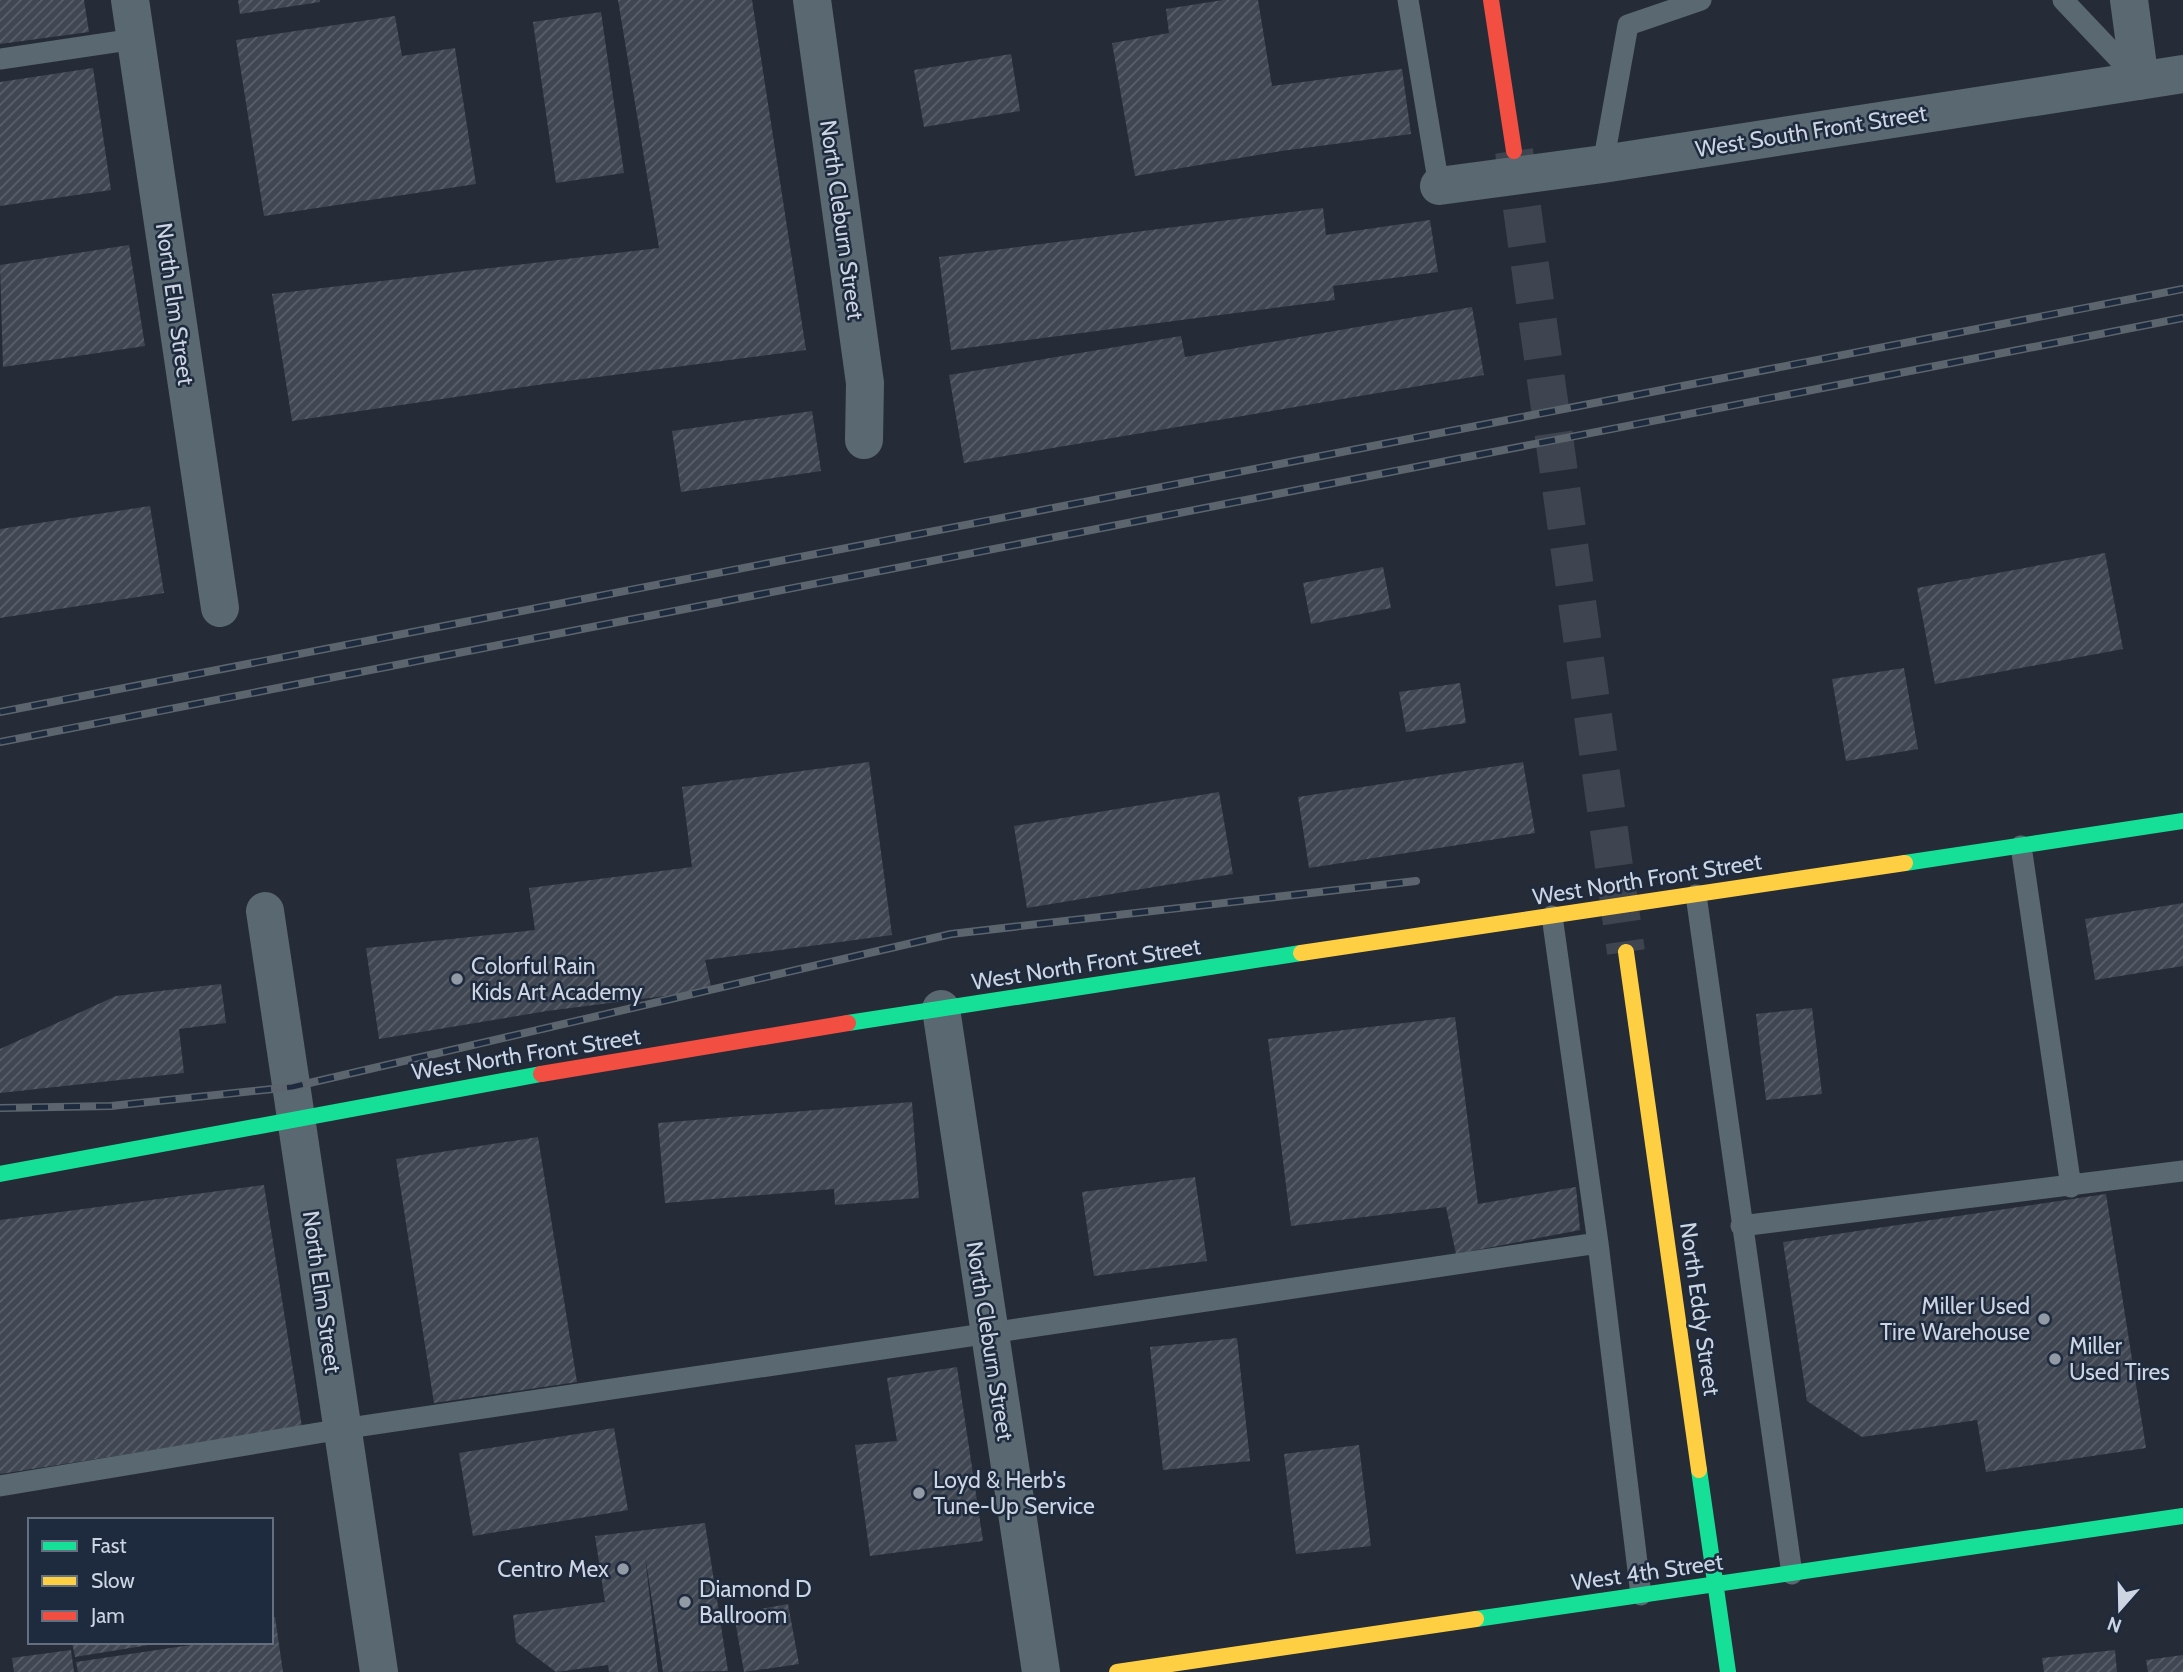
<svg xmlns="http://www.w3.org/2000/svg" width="2183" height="1672" viewBox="0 0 2183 1672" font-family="Cabin,sans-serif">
	<defs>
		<pattern id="building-hatch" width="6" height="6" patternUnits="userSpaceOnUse" patternTransform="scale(1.75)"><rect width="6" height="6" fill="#414752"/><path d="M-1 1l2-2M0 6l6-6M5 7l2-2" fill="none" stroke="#5b616b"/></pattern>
	</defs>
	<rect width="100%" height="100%" fill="#252c37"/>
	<!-- building -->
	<path fill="url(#building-hatch)" d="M0,0H84L89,32L0,44Z
		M238,0H320V2L240,14Z
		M618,0H752L806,350L544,384L292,421L272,294L659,248Z
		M1223,0H1258L1272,86L1402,69L1411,134L1281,151L1135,176L1112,43L1169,33L1166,9Z
		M601,12L624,173L556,183L533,22Z
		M395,16L402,56L455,48L476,184L264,216L236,40Z
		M1011,54L1020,111L924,127L914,70Z
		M93,68L111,190L0,206V82Z
		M1323,208L1326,235L1430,220L1438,272L1333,286L1335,300L951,350L939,257Z
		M129,245L145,346L3,367L0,265Z
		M1472,307L1484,375L964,463L949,375L1181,336L1185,357Z
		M812,411L821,471L681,492L672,431Z
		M150,506L164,593L0,618V529Z
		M2105,553L2123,649L1935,684L1917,588Z
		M1383,567L1391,608L1311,624L1303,583Z
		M1904,668L1918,749L1846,761L1832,679Z
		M1460,683L1466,723L1406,732L1399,692Z
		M869,762L892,935L705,960L712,990L547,1011L379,1039L366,948L535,930L529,888L692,867L682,787Z
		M1523,762L1535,833L1309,868L1298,797Z
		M1219,792L1233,874L1027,908L1014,826Z
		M2183,903V966L2095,980L2085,919Z
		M221,984L226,1023L179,1029L184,1073L0,1093V1049L116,996Z
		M1812,1008L1822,1094L1766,1100L1756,1014Z
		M1455,1017L1478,1204L1576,1187L1580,1230L1456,1254L1446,1207L1291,1226L1268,1039Z
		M912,1102L919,1198L835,1205L834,1189L665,1203L658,1123Z
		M538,1137L577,1382L434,1403L396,1159Z
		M1195,1177L1207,1261L1094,1276L1082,1192Z
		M264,1185L302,1427L0,1474V1220Z
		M2106,1194L2146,1448L1986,1472L1977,1420L1862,1437L1807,1401L1783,1242Z
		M1237,1338L1250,1461L1163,1470L1150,1347Z
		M957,1367L983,1541L870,1556L855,1445L897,1441L887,1378Z
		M614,1428L628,1510L473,1536L459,1453Z
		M1359,1445L1371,1546L1296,1554L1284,1454Z
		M705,1523L728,1671L663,1672L645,1555L658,1672H609L608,1665L556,1672L516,1642L513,1615L605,1602L595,1536Z
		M788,1604L799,1664L744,1672L734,1614Z
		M271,1617H275L283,1672H78L76,1662L211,1642H271Z
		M72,1642H155V1644L75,1657Z
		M71,1650L74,1672H14L12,1658Z
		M2115,1650L2117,1672H2044L2042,1658Z
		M2183,1655V1672H2148L2146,1660Z"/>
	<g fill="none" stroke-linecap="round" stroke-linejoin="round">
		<!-- secondary-tunnel -->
		<path stroke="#3e4550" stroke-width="38" stroke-dasharray="38 19" stroke-linecap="butt" d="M1514,151L1626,952"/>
		<!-- lane -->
		<path stroke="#596871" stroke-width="21" d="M1408,0L1439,186
			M2063,0L2136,77
			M0,59L135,39
			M1603,164L1628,25L1701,0
			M2021,846L2071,1187
			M1696,895L1792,1574
			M1552,916L1598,1243L1641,1595
			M1741,1226L2183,1171
			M0,1486L342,1429L1598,1243"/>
		<!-- street -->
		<path stroke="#596871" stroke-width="38" d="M130,0L220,608
			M812,0L865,383L864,440
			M2129,0L2140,81
			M1439,186L1603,164L2183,74
			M265,911L379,1672
			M941,1009L1041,1672"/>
		<!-- fast -->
		<path stroke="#16e098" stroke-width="16" d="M1905,863L2183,821
			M848,1023L1301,953
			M0,1174L541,1074
			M1699,1470L1728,1672
			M1476,1619L2183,1516"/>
		<!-- slow -->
		<path stroke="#ffcf43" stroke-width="16" d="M1626,952L1699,1470
			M1301,953L1905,863
			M1117,1672L1476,1619"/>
		<!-- jam -->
		<path stroke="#f24e42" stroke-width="16" d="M1491,0L1514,151
			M541,1074L848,1023"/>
		<!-- rail casing -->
		<g stroke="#5c656e" stroke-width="8">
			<path id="rail" d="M0,712L2183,289
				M0,742L2183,318
				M0,1108L111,1106L292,1087L951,934L1416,881"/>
		</g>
		<!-- rail -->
		<use href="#rail" stroke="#1e2b3e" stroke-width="5" stroke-dasharray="16" stroke-linecap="butt"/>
	</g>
	<!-- markers -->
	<g fill="#929aa6" stroke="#1e2b3e" stroke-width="2.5">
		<circle cx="457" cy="979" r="7"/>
		<circle cx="2044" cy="1319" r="7"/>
		<circle cx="2055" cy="1359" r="7"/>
		<circle cx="919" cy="1493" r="7"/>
		<circle cx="623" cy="1569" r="7"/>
		<circle cx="685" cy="1602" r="7"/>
	</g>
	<g text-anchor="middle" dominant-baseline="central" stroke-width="5" stroke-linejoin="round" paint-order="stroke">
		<!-- street labels -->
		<g font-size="23" fill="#ccd5e1" stroke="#1e2b3e">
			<text transform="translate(1811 131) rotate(-9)">West South Front Street</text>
			<text transform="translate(842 220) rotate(82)">North Cleburn Street</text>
			<text transform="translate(175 304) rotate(82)">North Elm Street</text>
			<text transform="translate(1647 879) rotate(-9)">West North Front Street</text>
			<text transform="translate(1086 964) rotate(-9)">West North Front Street</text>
			<text transform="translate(526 1054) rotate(-9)">West North Front Street</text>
			<text transform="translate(322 1292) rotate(82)">North Elm Street</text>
			<text transform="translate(1700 1309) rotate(82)">North Eddy Street</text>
			<text transform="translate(990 1341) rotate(81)">North Cleburn Street</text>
			<text transform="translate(1647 1572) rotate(-8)">West 4th Street</text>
		</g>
		<!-- poi labels -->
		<g font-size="23" fill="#ccd5e1" stroke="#1e2b3e" text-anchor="start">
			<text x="471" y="966">Colorful Rain<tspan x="471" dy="26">Kids Art Academy</tspan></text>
			<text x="2030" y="1306" text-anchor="end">Miller Used<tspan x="2030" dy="26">Tire Warehouse</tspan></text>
			<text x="2069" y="1346">Miller<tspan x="2069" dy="26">Used Tires</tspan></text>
			<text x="933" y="1480">Loyd &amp; Herb's<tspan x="933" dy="26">Tune-Up Service</tspan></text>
			<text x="609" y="1569" text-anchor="end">Centro Mex</text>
			<text x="699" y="1589">Diamond D<tspan x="699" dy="26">Ballroom</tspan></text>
		</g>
	</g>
	<!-- legend -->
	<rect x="28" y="1518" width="245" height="126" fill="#1e2b3e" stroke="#646f7f" stroke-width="2"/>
	<rect x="42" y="1541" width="35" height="10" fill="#16e098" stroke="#646f7f" stroke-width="2"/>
	<text x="91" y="1553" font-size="21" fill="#ccd5e1">Fast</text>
	<rect x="42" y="1576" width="35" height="10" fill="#ffcf43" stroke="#646f7f" stroke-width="2"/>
	<text x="91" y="1588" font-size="21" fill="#ccd5e1">Slow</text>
	<rect x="42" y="1611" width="35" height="10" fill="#f24e42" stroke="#646f7f" stroke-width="2"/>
	<text x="91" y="1623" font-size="21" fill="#ccd5e1">Jam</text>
	<!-- north arrow -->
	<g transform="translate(2120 1609) rotate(200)" stroke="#1e2b3e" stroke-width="5" paint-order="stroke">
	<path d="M0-5L12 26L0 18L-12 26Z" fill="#ccd5e1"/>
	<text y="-10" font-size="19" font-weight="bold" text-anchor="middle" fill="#ccd5e1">N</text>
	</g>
</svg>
